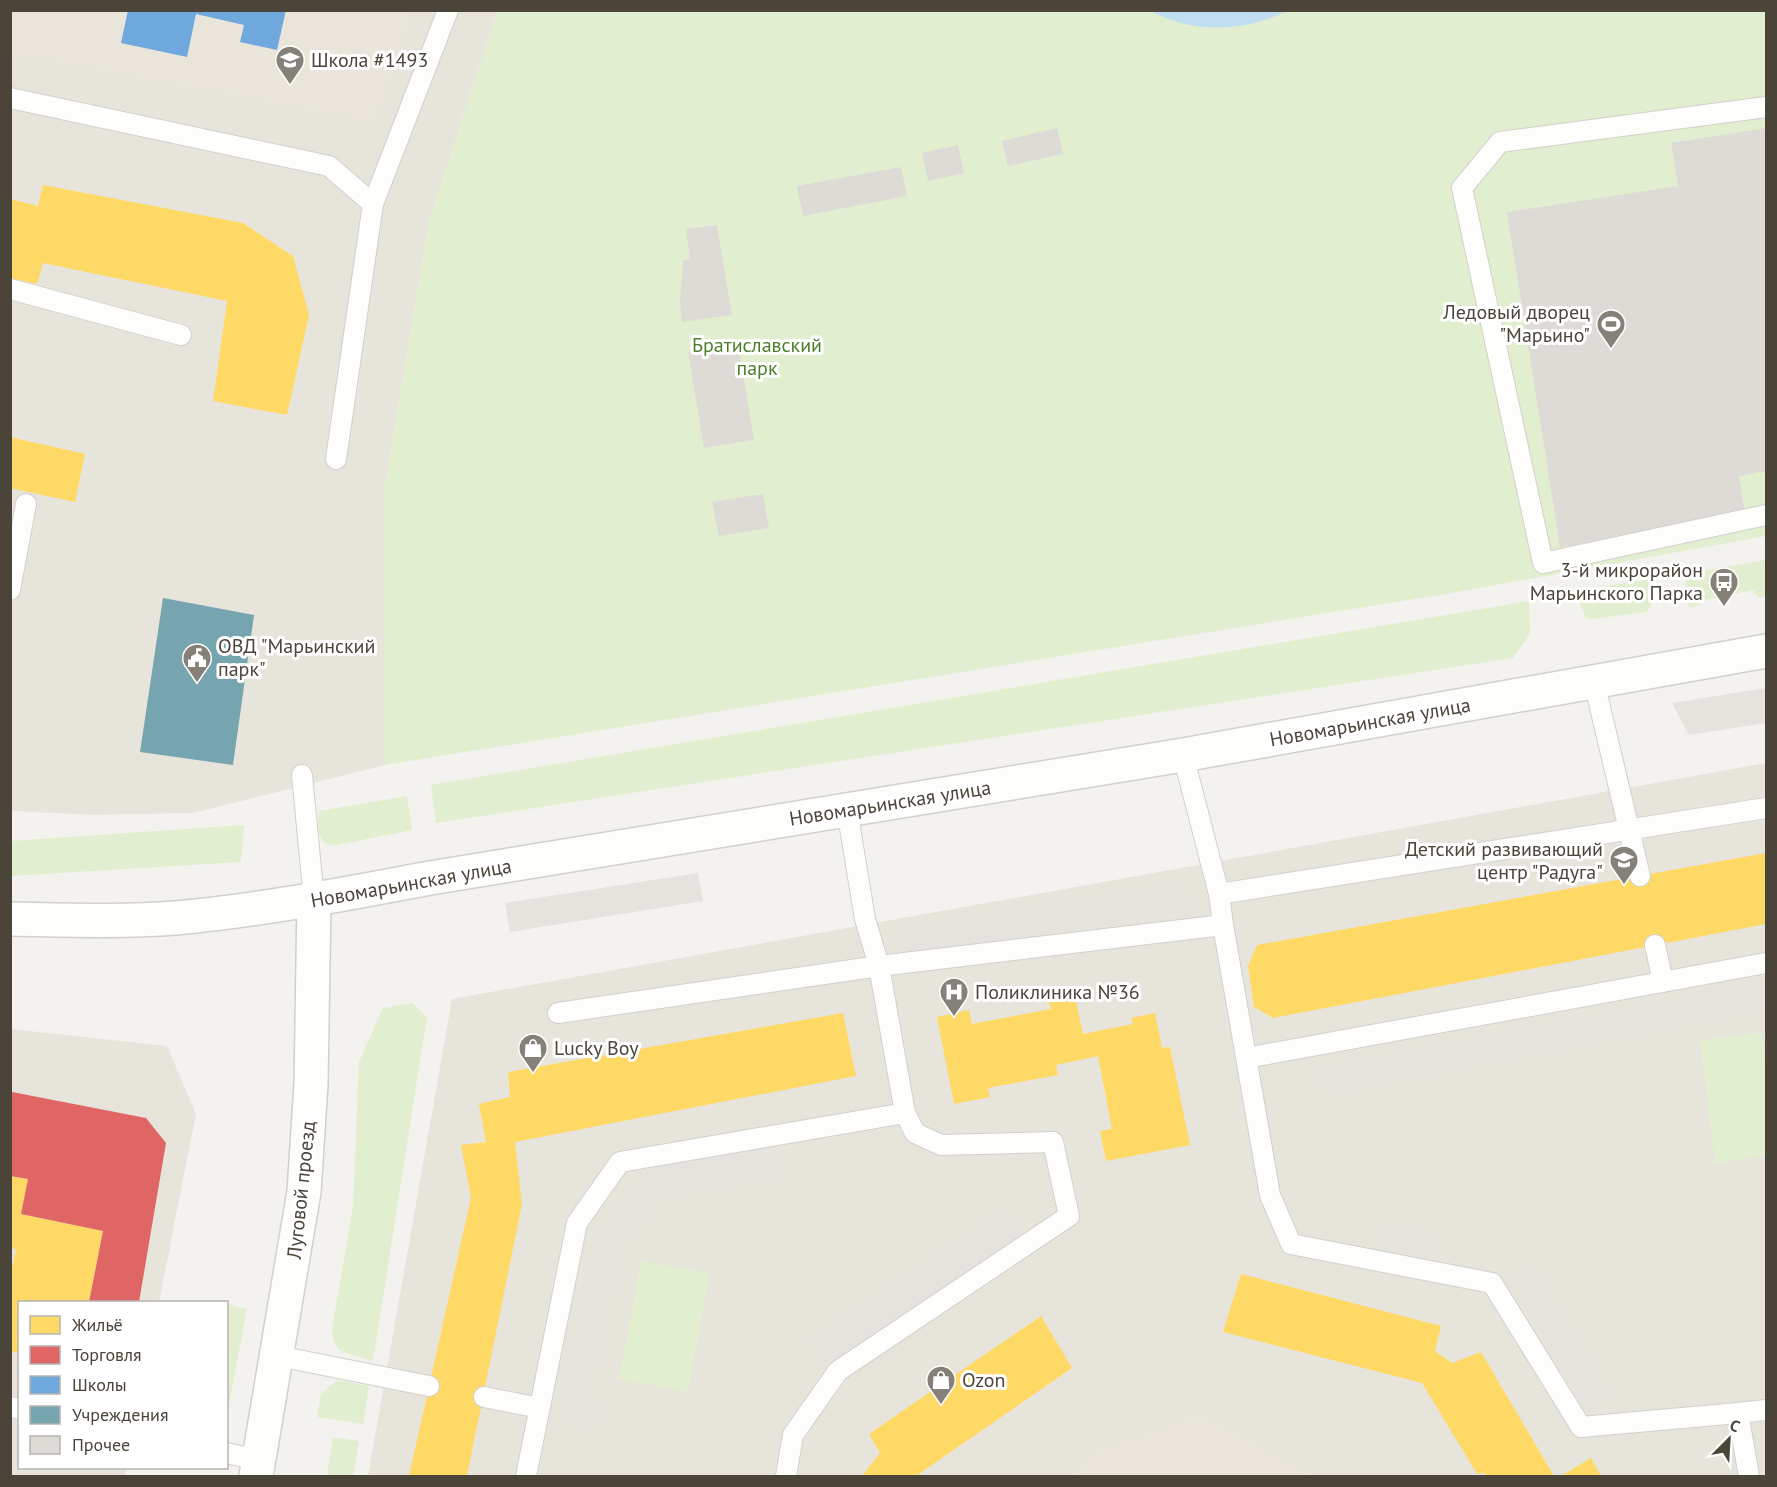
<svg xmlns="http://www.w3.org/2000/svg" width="1777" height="1487" viewBox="0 0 1777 1487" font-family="'PT Sans',sans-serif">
	<rect width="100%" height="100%" fill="#f4f2ee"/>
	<!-- residential -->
	<path fill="#e7e4dc" d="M10,11H498L429,220L385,485V765L193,813L94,815L11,811Z
		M1766,763V1476H368L452,999Z
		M11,1029L167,1046L196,1114L159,1302H20V1468H127L125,1476H11Z"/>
	<!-- education -->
	<path fill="#eae5da" d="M10,11H412L375,121L11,52Z
		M1198,1416L1314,1476H1069L1092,1455Z"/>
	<!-- green -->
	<path fill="#e1eecf" d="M498,11H1766V536L1452,593L385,765V485L429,220Z
		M1766,560V596L1759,598L1753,590L1705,600L1698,606L1689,608L1684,574Z
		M1653,579L1655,599L1647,612L1591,619L1585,617L1578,598L1580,590Z
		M1529,601L1530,634L1513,658L436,823L431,785Z
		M407,796L412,830L332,846C315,839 318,828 319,811Z
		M244,825L241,862L11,876V841Z
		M413,1003L427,1017L373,1361L340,1351L334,1341L332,1329L353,1206L359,1062L383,1008Z
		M1762,1032L1766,1070V1156L1715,1163L1700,1040Z
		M641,1261L710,1273L688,1392L619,1379Z
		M227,1304L247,1309L227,1415L226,1304Z
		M337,1380L369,1386L363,1424L317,1417L321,1394Z
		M333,1437L359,1441L353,1476H327Z"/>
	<!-- parking -->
	<path fill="#e6e3df" d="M1766,688V723L1689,735L1672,703Z
		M698,873L703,901L510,932L505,903Z
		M1183,882L1189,912L902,955L895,926Z
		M1766,981V1009L1327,1095L1322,1068Z
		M771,1147L776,1179L663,1196L620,1248L590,1390L602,1418L573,1429L561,1403L593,1240L651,1167Z
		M1007,1208L1024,1235L825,1366L809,1340Z
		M1382,1221L1432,1232L1426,1259L1376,1248Z
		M1533,1266L1610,1394L1586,1409L1509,1280Z"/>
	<!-- water -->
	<path fill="#c0ddf1" d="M1151,11H1287C1245,32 1192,34 1151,11Z"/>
	<!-- homes -->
	<path fill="#ffd966" d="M43,185L243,223L293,256L309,315L287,415L213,401L227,301L43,263L37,284L10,278V199L38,206Z
		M10,437L85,454L75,502L10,488Z
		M1766,853V924L1273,1018L1254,1007L1248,966L1257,945Z
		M1075,997L1083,1034L1133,1024L1131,1018L1155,1013L1162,1048L1170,1047L1190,1145L1106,1161L1100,1131L1112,1129L1098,1056L1056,1065L1058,1075L988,1088L990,1097L954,1104L937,1017L969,1010L972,1024L1051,1009L1049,1002Z
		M843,1013L856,1076L515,1142L522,1204L467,1476H409L471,1198L461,1145L486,1142L479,1104L510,1097L508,1072Z
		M10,1176L28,1179L21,1214L103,1231L89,1302H20V1353L10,1351V1278L16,1249L10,1248Z
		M1241,1274L1441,1326L1435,1351L1452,1363L1481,1352L1554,1476H1487L1485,1473L1477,1474L1422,1383L1223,1332Z
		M1041,1316L1072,1368L916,1476H862L880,1453L869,1434Z
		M1591,1458L1601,1476H1561Z"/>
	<!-- shops -->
	<path fill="#e06666" d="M12,1092L146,1118L166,1143L139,1302H89L103,1231L21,1214L28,1179L10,1176Z"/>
	<!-- schools -->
	<path fill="#6fa8dc" d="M128,10H286L277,50L240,42L244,25L196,14L187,57L121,43Z"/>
	<!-- public -->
	<path fill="#76a5af" d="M163,598L254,615L233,765L140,752Z"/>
	<!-- building -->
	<path fill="#dedbd6" d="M1057,128L1063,154L1008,166L1002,141Z
		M1766,128V471L1739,476L1746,518L1560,547L1507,212L1678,186L1671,143Z
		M958,145L964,173L928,181L922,153Z
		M901,167L907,196L803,216L797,186Z
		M717,225L732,315L682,322L680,303L683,261L690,259L686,229Z
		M738,344L754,440L704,448L688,352Z
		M763,494L769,528L719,536L712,502Z"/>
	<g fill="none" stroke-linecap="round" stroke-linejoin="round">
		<!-- service casing -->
		<g stroke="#d2d0cb" stroke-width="22">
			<path id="service" d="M10,98L329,166L373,204
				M1766,107L1500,142L1462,188L1543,563L1766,515
				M10,289L181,335
				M336,459L373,204L448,10
				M10,590L26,504
				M1594,682L1640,876
				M1183,755L1219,894L1223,925
				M302,775L314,900
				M1219,894L1766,808
				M1655,945L1663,982
				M558,1013L879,966L1223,925L1270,1195L1291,1244L1492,1283L1581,1427L1738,1413
				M1246,1058L1766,963
				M278,1356L429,1386
				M484,1397L540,1408
				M10,1407L20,1409
				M226,1453L259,1460
				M526,1476L577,1223L620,1162L905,1113
				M786,1476L793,1435L838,1371L1069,1216L1053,1142L941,1145L915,1133L905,1113L879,966L865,919L847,810
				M1749,1476L1738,1413L1766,1410"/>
		</g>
		<!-- tertiary casing -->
		<g stroke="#d2d0cb" stroke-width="36">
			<path id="tertiary" d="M10,919C66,920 121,922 176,918C261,910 346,894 430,878L1183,755L1766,651
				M256,1476L304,1192L311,1084L314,900"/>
		</g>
		<!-- service -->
		<use href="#service" stroke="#fdfdfc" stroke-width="20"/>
		<!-- tertiary -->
		<use href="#tertiary" stroke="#fdfdfc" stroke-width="33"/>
	</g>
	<!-- icons -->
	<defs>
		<g id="school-pin" transform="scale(1.5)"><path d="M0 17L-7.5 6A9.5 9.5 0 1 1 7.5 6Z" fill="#868178" stroke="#fff"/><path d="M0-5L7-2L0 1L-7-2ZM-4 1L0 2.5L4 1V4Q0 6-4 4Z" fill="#fff"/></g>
		<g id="stadium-pin" transform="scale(1.5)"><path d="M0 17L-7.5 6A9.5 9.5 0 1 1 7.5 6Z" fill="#868178" stroke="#fff"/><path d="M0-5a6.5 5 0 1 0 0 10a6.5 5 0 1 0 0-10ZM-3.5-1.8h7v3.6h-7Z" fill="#fff"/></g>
		<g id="bus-pin" transform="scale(1.5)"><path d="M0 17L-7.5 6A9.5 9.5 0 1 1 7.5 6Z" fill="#868178" stroke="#fff"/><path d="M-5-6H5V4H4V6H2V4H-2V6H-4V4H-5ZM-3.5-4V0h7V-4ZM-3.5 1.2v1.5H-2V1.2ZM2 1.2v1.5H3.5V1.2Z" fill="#fff"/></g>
		<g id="civic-pin" transform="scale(1.5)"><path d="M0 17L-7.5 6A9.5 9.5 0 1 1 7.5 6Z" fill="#868178" stroke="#fff"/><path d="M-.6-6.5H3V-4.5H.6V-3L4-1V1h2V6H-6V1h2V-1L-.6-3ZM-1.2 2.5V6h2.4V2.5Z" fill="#fff"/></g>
		<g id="hospital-pin" transform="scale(1.5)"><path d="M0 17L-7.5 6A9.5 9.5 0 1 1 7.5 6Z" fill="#868178" stroke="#fff"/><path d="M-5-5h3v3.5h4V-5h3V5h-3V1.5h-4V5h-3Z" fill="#fff"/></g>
		<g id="shop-pin" transform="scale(1.5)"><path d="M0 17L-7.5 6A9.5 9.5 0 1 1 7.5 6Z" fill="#868178" stroke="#fff"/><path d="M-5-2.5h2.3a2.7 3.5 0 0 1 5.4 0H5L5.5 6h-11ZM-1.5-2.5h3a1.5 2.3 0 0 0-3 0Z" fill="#fff"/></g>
	</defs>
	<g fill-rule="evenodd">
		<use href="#school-pin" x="290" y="60"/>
		<use href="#stadium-pin" x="1611" y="324"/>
		<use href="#bus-pin" x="1724" y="582"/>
		<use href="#civic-pin" x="197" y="658"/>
		<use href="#school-pin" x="1624" y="860"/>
		<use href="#hospital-pin" x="954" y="992"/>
		<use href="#shop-pin" x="533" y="1048"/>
		<use href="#shop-pin" x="941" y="1380"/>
	</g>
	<g text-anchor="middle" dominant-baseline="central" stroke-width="6" stroke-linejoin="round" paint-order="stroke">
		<!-- poi labels -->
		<g font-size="20" fill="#4b4439" stroke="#fff" text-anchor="start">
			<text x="311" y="60">Школа #1493</text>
			<text x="1590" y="312" text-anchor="end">Ледовый дворец<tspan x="1590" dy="23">"Марьино"</tspan></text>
			<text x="1703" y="570" text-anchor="end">3-й микрорайон<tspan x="1703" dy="23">Марьинского Парка</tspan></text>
			<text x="218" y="646">ОВД "Марьинский<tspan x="218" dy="23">парк"</tspan></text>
			<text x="1603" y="849" text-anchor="end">Детский развивающий<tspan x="1603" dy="23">центр "Радуга"</tspan></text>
			<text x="975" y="992">Поликлиника №36</text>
			<text x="554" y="1048">Lucky Boy</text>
			<text x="962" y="1380">Ozon</text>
		</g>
		<!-- park labels -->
		<g font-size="20" fill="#4a7f2a" stroke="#fff">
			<text x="757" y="345">Братиславский<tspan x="757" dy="23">парк</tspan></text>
		</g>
		<!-- street labels -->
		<g font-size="20" fill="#4b4439" stroke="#fff">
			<text transform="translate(1370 722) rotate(-10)">Новомарьинская улица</text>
			<text transform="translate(890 803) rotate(-9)">Новомарьинская улица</text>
			<text transform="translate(411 883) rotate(-10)">Новомарьинская улица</text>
			<text transform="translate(301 1190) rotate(-84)">Луговой проезд</text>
		</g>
	</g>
	<!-- border -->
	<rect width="1777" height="1487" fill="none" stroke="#4b4439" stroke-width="24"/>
	<!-- legend -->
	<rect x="18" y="1301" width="210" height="168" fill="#ffffff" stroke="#b7b4b0" stroke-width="1.5"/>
	<rect x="30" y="1316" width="30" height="18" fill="#ffd966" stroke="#b7b4b0" stroke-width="1.5"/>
	<text x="72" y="1331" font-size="18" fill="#4b4439">Жильё</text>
	<rect x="30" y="1346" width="30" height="18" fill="#e06666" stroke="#b7b4b0" stroke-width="1.5"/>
	<text x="72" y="1361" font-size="18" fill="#4b4439">Торговля</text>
	<rect x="30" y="1376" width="30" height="18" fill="#6fa8dc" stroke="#b7b4b0" stroke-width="1.5"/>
	<text x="72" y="1391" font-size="18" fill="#4b4439">Школы</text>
	<rect x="30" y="1406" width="30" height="18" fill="#76a5af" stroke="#b7b4b0" stroke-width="1.5"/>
	<text x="72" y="1421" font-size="18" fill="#4b4439">Учреждения</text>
	<rect x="30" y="1436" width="30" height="18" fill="#dedbd6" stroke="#b7b4b0" stroke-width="1.5"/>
	<text x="72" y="1451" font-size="18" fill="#4b4439">Прочее</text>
	<!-- north arrow -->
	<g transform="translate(1729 1439) rotate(24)" stroke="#ffffff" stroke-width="4.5" paint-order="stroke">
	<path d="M0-4.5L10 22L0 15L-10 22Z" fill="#4b4439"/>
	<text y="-9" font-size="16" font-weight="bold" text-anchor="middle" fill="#4b4439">С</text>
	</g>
</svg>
